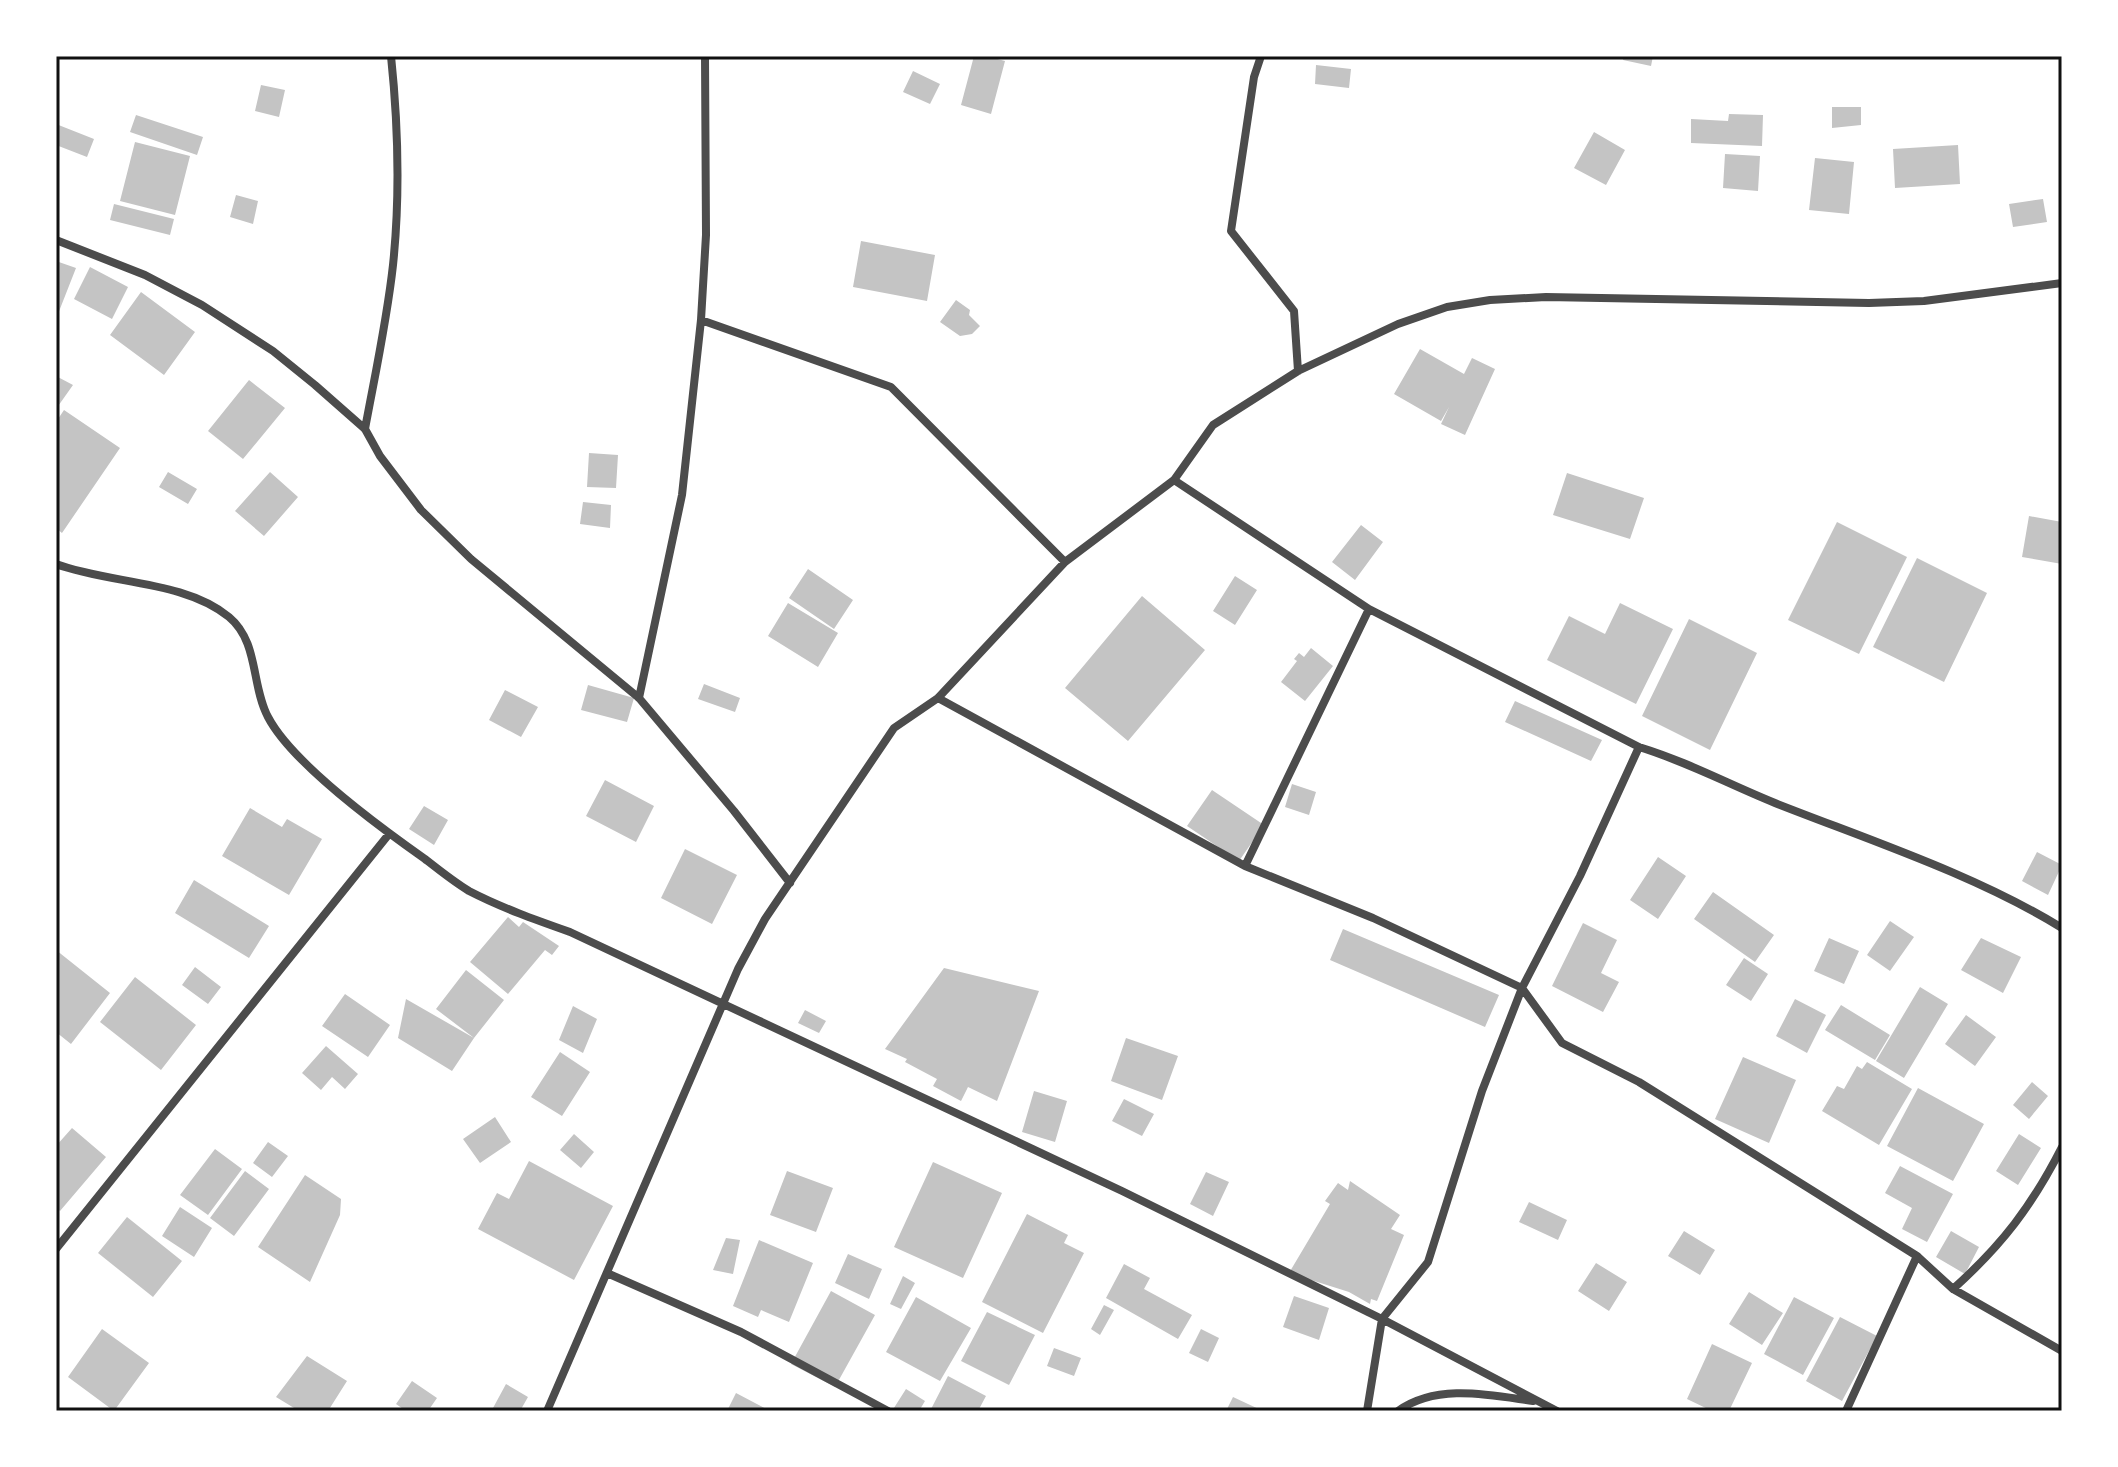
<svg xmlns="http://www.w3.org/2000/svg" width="2118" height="1467" viewBox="0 0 2118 1467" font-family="Rubik,sans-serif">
	<rect width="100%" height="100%" fill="#fff"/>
	<!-- building -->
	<path fill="#c4c4c4" d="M974,56H986L1005,61L991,114L961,105Z
		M1624,56H1653L1651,66L1623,60Z
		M1316,65L1351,69L1349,88L1315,84Z
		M913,71L940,84L930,104L903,92Z
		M261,85L285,90L279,117L255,111Z
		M1832,107H1861V125L1832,128Z
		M1729,114L1763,115L1762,146L1691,143V119L1728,121Z
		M136,115L203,137L197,155L130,132Z
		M56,124L94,139L87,157L56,145Z
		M1594,132L1625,150L1606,185L1574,168Z
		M135,142L190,156L175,215L120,201Z
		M1958,145L1960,184L1895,188L1893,149Z
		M1725,154L1760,156L1758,191L1723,188Z
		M1815,158L1854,162L1849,214L1809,210Z
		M236,195L258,201L253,224L230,217Z
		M2043,199L2047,222L2013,227L2009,204Z
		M114,204L174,219L170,235L110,220Z
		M861,241L935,255L927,301L853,287Z
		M56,261L76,268L56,319Z
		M90,267L128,287L112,319L74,299Z
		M141,292L195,332L164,375L110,335Z
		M956,300L970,310L969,315L980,326L972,334L960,336L940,322Z
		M1420,349L1464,374L1472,358L1495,369L1465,435L1441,424L1449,407L1441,421L1394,394Z
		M56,376L73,385L56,409Z
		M249,380L285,408L243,459L208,431Z
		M64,410L120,448L62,533L56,528V422Z
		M589,453L618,455L616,488L587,487Z
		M168,472L197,489L188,504L159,487Z
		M270,472L298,497L264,536L235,511Z
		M1567,473L1644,498L1630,539L1553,515Z
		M583,502L611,505L610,528L580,524Z
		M2029,516L2062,522V564L2022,557Z
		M1837,522L1907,557L1859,654L1788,620Z
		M1361,525L1383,542L1355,580L1332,562Z
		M1917,558L1987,593L1944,682L1873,647Z
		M808,569L853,600L834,629L789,598Z
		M1235,576L1257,590L1235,625L1213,611Z
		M1142,596L1205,650L1128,741L1065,688Z
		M788,603L838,633L818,667L768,636Z
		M1620,603L1673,629L1636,704L1547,660L1569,616L1605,634Z
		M1689,619L1757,653L1710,750L1642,716Z
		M1311,648L1333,666L1305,701L1281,682L1297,661L1294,659L1299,653L1304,657Z
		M704,684L740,698L735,712L698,699Z
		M588,685L634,698L627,722L581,710Z
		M505,690L538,707L521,737L489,720Z
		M1515,701L1602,740L1591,761L1505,722Z
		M605,780L654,806L636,842L586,816Z
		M1292,784L1316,792L1309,815L1285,807Z
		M1212,790L1264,825L1239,861L1187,826Z
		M424,806L448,820L434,845L409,829Z
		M250,808L282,827L287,819L322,839L289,895L222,856Z
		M685,849L737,875L712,924L661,898Z
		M2037,852L2062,865L2048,895L2022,881Z
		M1658,857L1686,876L1658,919L1630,900Z
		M194,880L269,926L249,958L175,913Z
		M1713,892L1774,935L1755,962L1694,919Z
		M508,917L519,927L523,922L559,946L552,955L545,950L508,994L470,962Z
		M1890,921L1914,937L1890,971L1867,955Z
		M1583,923L1617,940L1601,973L1619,982L1603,1012L1552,986Z
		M1343,929L1499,995L1485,1027L1330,960Z
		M1829,938L1859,951L1844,984L1814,971Z
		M1981,938L2021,957L2003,993L1961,970Z
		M56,950L110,993L71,1044L56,1032Z
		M1744,958L1768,974L1751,1001L1726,985Z
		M195,967L221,987L208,1004L182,985Z
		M944,968L1039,991L997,1101L968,1087L961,1101L933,1086L937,1079L905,1062L907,1059L885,1049Z
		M466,970L504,1000L474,1038L436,1009Z
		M135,977L196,1025L161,1070L100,1022Z
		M1920,987L1948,1004L1904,1078L1876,1061Z
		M345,994L390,1025L368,1057L322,1026Z
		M406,999L474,1038L452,1071L398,1038Z
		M1795,999L1826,1015L1807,1053L1776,1036Z
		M1841,1005L1890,1035L1875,1060L1825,1030Z
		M573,1006L597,1019L583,1053L559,1040Z
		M805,1010L826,1021L819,1033L798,1023Z
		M1966,1015L1996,1037L1975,1066L1945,1044Z
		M1126,1038L1178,1056L1162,1100L1111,1081Z
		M326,1046L358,1074L345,1089L332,1077L321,1090L302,1073Z
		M560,1052L590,1072L562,1116L531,1097Z
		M1743,1057L1796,1080L1769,1143L1715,1119Z
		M1867,1062L1912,1089L1879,1145L1822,1111L1837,1086L1844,1089L1857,1066L1862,1069Z
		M2032,1082L2048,1096L2029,1119L2013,1105Z
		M1918,1088L1984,1124L1953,1181L1887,1146Z
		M1034,1091L1067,1101L1055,1142L1022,1132Z
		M1124,1099L1154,1114L1142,1136L1112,1121Z
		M495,1117L511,1142L480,1163L463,1139Z
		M72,1128L106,1157L60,1211L56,1207V1146Z
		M574,1134L594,1152L581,1168L560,1150Z
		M2019,1134L2041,1148L2018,1185L1996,1171Z
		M268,1142L288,1156L272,1177L253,1163Z
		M215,1149L242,1169L208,1215L180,1195Z
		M529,1161L613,1206L574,1280L478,1229L497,1193L509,1199Z
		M933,1162L1002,1193L963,1278L894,1247Z
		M1900,1166L1953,1194L1927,1242L1902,1229L1912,1208L1885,1193Z
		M245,1171L269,1189L234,1236L210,1218Z
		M787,1171L833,1188L816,1232L770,1215Z
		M1206,1172L1229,1182L1213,1216L1190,1204Z
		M305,1175L341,1199L340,1215L310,1282L258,1247Z
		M1350,1181L1400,1215L1391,1229L1404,1235L1377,1301L1371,1299L1370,1304L1349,1292L1289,1273L1330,1204L1325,1201L1338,1183L1348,1190Z
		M1529,1202L1567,1220L1558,1240L1519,1222Z
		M180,1207L212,1228L194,1257L162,1236Z
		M1027,1214L1068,1235L1064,1243L1084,1253L1043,1333L982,1302Z
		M127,1217L182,1261L153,1297L98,1253Z
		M1684,1231L1715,1250L1700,1275L1668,1256Z
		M1951,1231L1979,1247L1965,1274L1936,1257Z
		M726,1238L740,1240L733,1274L713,1270Z
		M759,1240L813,1263L789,1322L761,1310L758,1317L733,1306Z
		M848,1254L882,1269L869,1299L835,1283Z
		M1596,1263L1627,1282L1609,1311L1578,1291Z
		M1124,1264L1150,1278L1144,1289L1192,1315L1178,1339L1106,1298Z
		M903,1276L915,1283L901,1309L890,1304Z
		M831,1291L875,1315L835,1387L791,1364Z
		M1749,1292L1783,1313L1762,1345L1729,1324Z
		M1294,1296L1329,1308L1319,1340L1283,1327Z
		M916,1297L971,1328L940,1381L886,1352Z
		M1794,1297L1834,1318L1803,1375L1764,1354Z
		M1104,1305L1114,1310L1100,1335L1091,1329Z
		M987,1312L1035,1335L1009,1385L961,1361Z
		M1840,1317L1877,1336L1842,1401L1806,1381Z
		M102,1329L149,1363L114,1411L68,1377Z
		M1201,1329L1219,1338L1208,1362L1189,1353Z
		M1712,1344L1752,1363L1729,1411H1712L1687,1399Z
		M1054,1348L1081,1358L1074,1376L1047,1366Z
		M307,1356L347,1381L328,1411H299L276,1397Z
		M948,1376L986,1396L978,1411H930Z
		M412,1381L437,1398L428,1411H406L396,1404Z
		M506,1384L528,1397L520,1411H499L493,1408Z
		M906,1389L925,1401L919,1411H892Z
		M736,1393L770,1411H727Z
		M1233,1397L1263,1411H1226Z"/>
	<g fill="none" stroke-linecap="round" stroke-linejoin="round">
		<!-- minor -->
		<path stroke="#4c4c4c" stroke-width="8" d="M1261,56L1254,77L1231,231L1294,311L1298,371
			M56,240L145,275L202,305L273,351L315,385L365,429L380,456L421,510L471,559L639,698L734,811L790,883
			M701,320L891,387L1065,562
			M365,429C375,375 387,320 393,265C400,198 398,123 391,56
			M1174,480L1369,609L1639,747C1688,762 1728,784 1775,803C1869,840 1976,875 2062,928
			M56,564C109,584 184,580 229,617C259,642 251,685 268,717C292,763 381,828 425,859C439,870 454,882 469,891C502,908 536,920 570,932L1122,1191L1382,1319L1557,1411
			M639,698L682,495L701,320L706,235L705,56
			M938,698L1245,866L1373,918L1522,988L1562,1043L1639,1082L1917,1256L1953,1289L2062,1351
			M1245,866L1369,609
			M56,1249L389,834
			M607,1273L741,1332L888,1411
			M1953,1289C2002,1245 2032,1206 2062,1147
			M547,1411L738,969L765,919L894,728L938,698L1065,562L1174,480L1213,425L1298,371L1398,324L1447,307L1490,300L1546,297L1869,303L1924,301L2062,283
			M1367,1411L1382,1319L1428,1262L1482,1091L1522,988L1580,876L1639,747
			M1398,1411C1437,1383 1490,1395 1533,1401
			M1846,1411L1917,1256"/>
	</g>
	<!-- border -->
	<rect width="2118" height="1467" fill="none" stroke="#ffffff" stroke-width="116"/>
	<rect x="58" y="58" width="2002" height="1351" fill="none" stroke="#111" stroke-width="3"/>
</svg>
